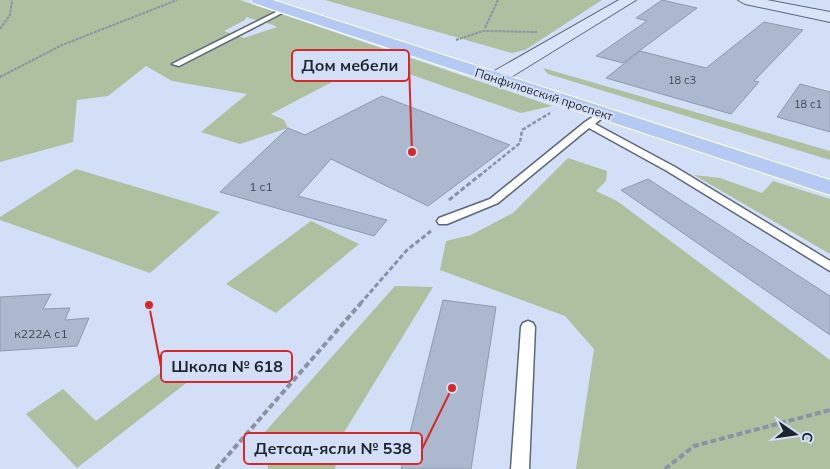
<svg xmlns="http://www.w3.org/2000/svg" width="830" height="469" viewBox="0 0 830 469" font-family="Mulish,sans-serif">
	<rect width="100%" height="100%" fill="#d3dff6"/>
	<!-- green -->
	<path fill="#afc0a0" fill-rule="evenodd" d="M0,0H240L552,106L521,113L372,61L271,114L284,120L288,128L240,144L201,132L247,94L172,81L146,66L108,96L77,100L73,142L0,162ZM246,17L273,25L277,27L244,38L224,31L245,20Z
		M325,0H602L525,50L512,53Z
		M543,68L830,151V160L548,74Z
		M568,158L607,171L606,181L596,191L617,201L830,360V469H576L594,349L565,316L440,270L446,241L471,235L513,213Z
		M76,169L220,212L150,273L0,220V217Z
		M694,175L720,178L762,193L773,181L830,199V254Z
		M311,221L359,244L276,313L226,284Z
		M395,286L433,287L343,434L335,469H268L264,433Z
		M180,358L199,373L77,468L26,414L63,389L96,421Z"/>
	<!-- building -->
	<path fill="#acb8ce" stroke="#8f9aaf" d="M662,0L697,8L623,63L596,56L647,21L636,18Z
		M764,22L803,30L754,81L759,82L731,114L606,78L640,51L706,68Z
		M800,84L830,92V132L777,117Z
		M382,96L510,145L428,206L331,159L298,196L387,220L374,236L220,192L288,128L305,135Z
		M648,179L830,296V335L621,190Z
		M51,294L43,309L70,308L65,320L89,318L77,346L0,351V297Z
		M443,300L496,307L471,469H401Z"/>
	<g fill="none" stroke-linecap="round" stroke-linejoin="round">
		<!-- lane casing -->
		<g stroke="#5c677a" stroke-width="3">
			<path id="lane" d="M286,7L289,9L288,10L179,66L172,64Z
				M603,110L608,113L595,124L675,167L830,261V271L667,171L589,128L498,203L447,224H439L437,221L439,218L490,199L585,122Z
				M528,321L533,323L535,327L529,469H511L521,327L523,323Z"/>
		</g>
		<!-- secondary casing -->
		<g stroke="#5c677a" stroke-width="2">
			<path id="secondary" d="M619,0H636L503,82H489L487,78L489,74Z
				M738,0H767L830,12V22L745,4Z"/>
		</g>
		<!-- primary casing -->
		<g stroke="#fff" stroke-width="2">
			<path id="primary" d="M251,0H273L830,180V195L253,3Z"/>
		</g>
		<!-- path-far3 -->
		<path stroke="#8a93a4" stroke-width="2" stroke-dasharray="3 1" stroke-linecap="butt" d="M485,28L498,0
			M0,29L10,15L12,0
			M456,40L483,31L537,32
			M0,77L62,45L177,0"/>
		<!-- path-far2 -->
		<path stroke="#8a93a4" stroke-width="2.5" stroke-dasharray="4 2" stroke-linecap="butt" d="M0,77L2,76
			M479,176L520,143L522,130L550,113"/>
		<!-- path-far1 -->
		<path stroke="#8a93a4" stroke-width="3" stroke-dasharray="5 2.5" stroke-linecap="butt" d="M449,200L480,175
			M360,304L407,250L431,231"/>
		<!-- path -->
		<path stroke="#8a93a4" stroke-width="4" stroke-dasharray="6 3" stroke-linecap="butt" d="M216,469L361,303
			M665,469L694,446L830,410"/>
		<!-- lane -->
		<use href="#lane" fill="#fff" fill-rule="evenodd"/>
		<!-- secondary -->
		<use href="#secondary" fill="#dae4f9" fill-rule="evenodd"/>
		<!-- primary -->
		<use href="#primary" fill="#b5caf2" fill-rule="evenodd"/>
	</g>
	<g text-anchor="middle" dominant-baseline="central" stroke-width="4" stroke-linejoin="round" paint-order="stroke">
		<!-- far-number labels -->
		<g font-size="11" fill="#424954">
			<text x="682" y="80">18 с3</text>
			<text x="808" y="104">18 с1</text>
		</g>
		<!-- far-street labels -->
		<g font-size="12" fill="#1f242c" stroke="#d3dff6">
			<text transform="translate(544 94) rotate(18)">Панфиловский проспект</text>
		</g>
		<!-- number labels -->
		<g font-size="12" fill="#424954">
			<text x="261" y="186">1 с1</text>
			<text x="41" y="333">к222А с1</text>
		</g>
	</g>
	<!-- callouts -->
	<path fill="none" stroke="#d62828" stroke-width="2" d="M412 152L409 65M149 305L161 367M452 388L422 449"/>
	<g fill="#d62828" stroke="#d3dff6" stroke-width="2">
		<circle cx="412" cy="152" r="5"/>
		<circle cx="149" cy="305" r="5"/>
		<circle cx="452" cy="388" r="5"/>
	</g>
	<g fill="#d3dff6" stroke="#d62828" stroke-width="2">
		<rect x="292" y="50" width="117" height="31" rx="5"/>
		<rect x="161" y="351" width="131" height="31" rx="5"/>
		<rect x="244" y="433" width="178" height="31" rx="5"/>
	</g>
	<g font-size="16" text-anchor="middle" font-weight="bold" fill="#1f242c">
		<text x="350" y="71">Дом мебели</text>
		<text x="227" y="372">Школа № 618</text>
		<text x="333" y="454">Детсад-ясли № 538</text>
	</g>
	<!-- north arrow -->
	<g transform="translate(795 434) rotate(103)" stroke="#d3dff6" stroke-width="4" paint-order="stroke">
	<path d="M0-4L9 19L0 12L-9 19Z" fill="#1f242c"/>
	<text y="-8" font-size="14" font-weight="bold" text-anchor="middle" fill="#1f242c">С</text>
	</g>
</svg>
